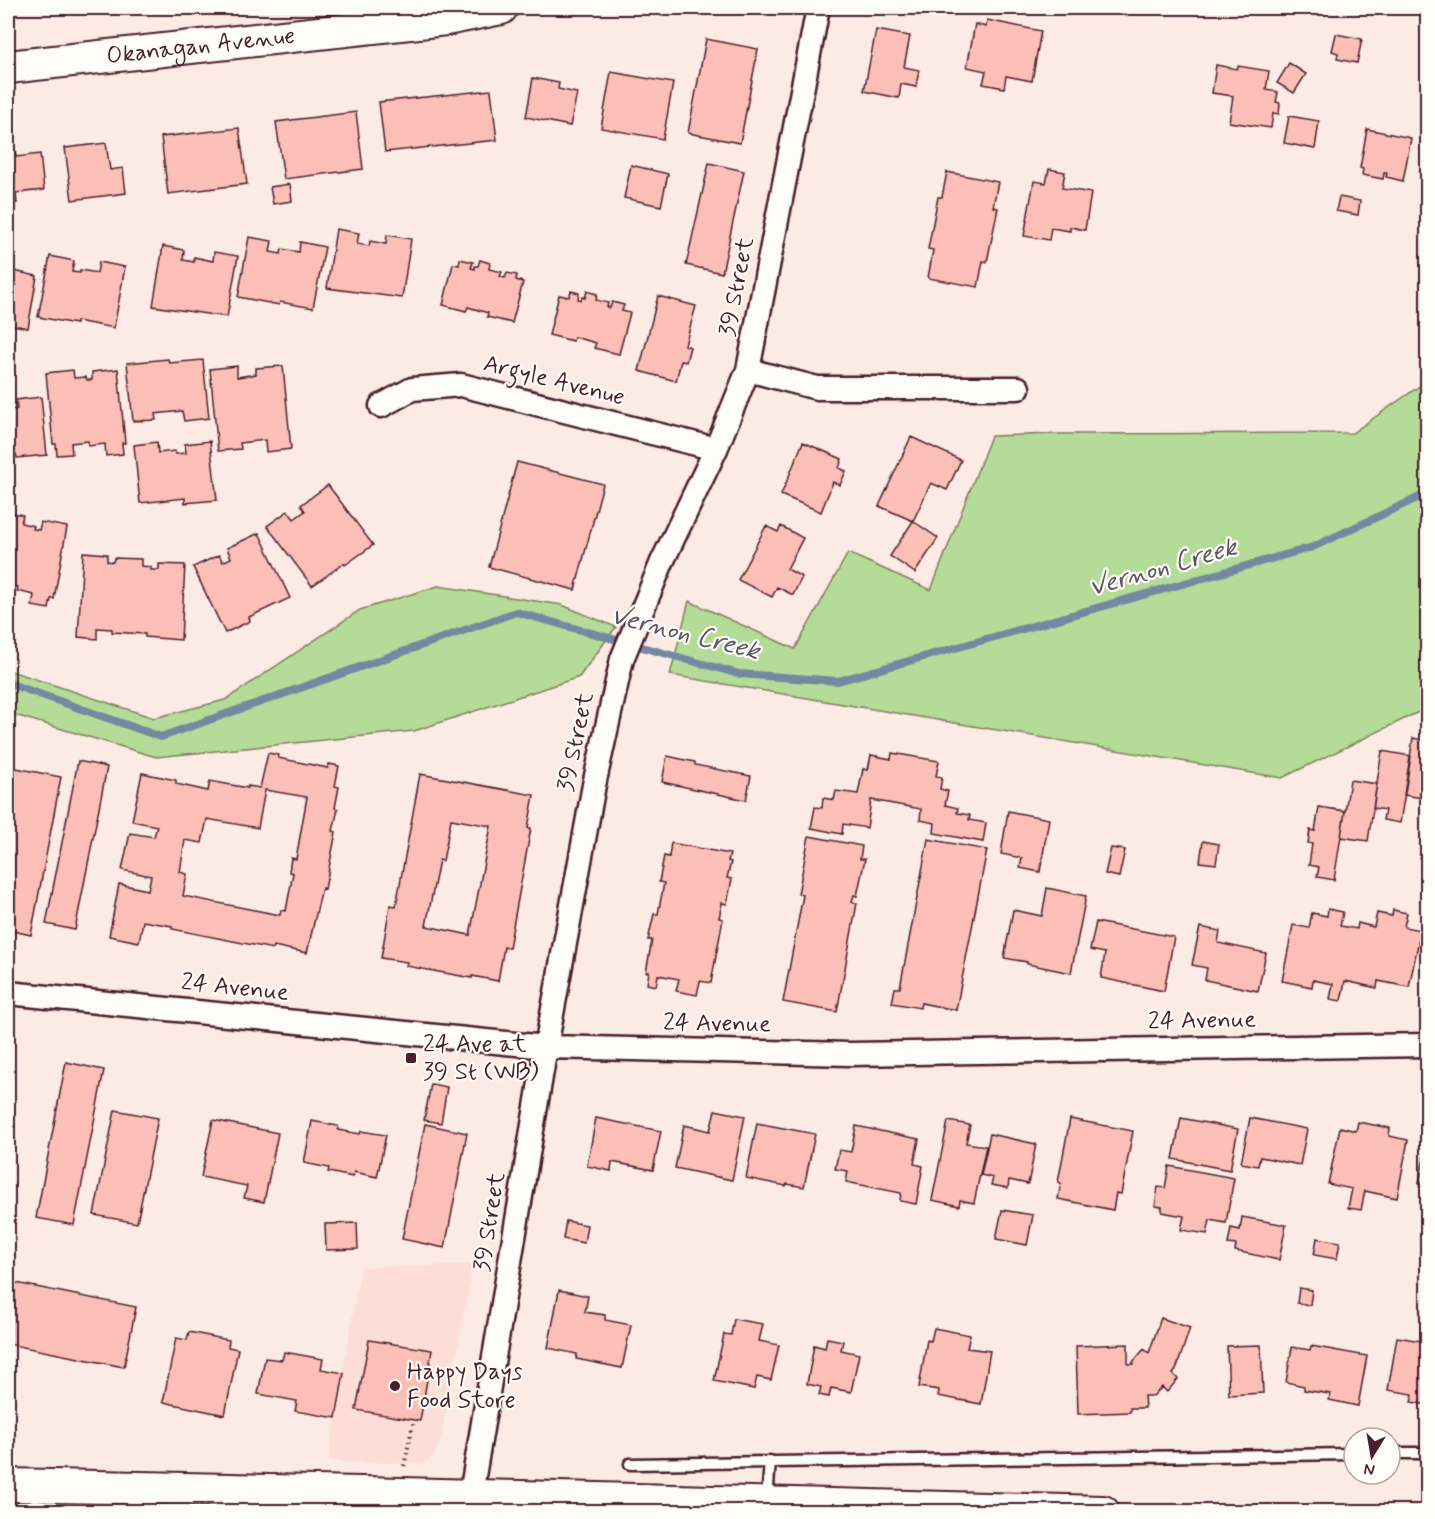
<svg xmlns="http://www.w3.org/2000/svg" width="1435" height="1519" viewBox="0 0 1435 1519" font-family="Mynerve,sans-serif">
	<rect width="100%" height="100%" fill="#fceae4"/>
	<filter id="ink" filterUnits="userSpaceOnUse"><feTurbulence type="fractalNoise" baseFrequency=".0167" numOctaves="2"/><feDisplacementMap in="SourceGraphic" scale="12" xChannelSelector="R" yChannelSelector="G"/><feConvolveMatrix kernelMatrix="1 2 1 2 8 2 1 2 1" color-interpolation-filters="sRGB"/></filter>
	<g filter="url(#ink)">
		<!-- built -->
		<path fill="#fcddd7" d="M473,1265L441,1437L435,1455L423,1464L328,1461L361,1267Z"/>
		<!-- green -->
		<path fill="#b4db97" stroke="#7f7d61" stroke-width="1.5" d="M1427,381V708L1282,778L670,675L689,601L795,649L848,553L931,590L991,436L1053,434L1352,433Z
			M438,586L562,605L616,627L579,677L414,731L156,757L8,713V670L154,718L225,700L360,610Z"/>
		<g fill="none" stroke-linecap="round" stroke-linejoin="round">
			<!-- stream -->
			<path stroke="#7389a1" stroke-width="8" d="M8,683L161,737L516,612L739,674L838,681L1313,547L1428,493"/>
		</g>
		<!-- building -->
		<path fill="#fbbfb8" stroke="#4a1f2b" stroke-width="1.5" fill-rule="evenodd" d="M987,20L1041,31L1032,81L1006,76L1004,88L983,84L986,71L967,67L975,24L986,27Z
			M876,30L910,36L904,67L919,70L916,87L901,84L899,98L864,91Z
			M1336,34L1362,39L1357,63L1337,59L1338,53L1332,51Z
			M706,39L758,49L740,143L688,133Z
			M1289,63L1306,74L1294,93L1277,83Z
			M1216,65L1237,69L1238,66L1269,71L1266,90L1278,92L1276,102L1280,103L1279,114L1273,113L1271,128L1229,122L1233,96L1212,93Z
			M611,72L673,83L663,139L601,128Z
			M533,78L559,83L558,89L577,93L570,126L526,117Z
			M491,90L497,140L385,152L379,102Z
			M356,112L363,169L284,179L276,122Z
			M1289,116L1319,121L1315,149L1284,143Z
			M239,128L247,184L168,194L161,137Z
			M1367,129L1411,138L1403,181L1386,177L1387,173H1384L1383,179L1362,175L1363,169L1360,168Z
			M106,143L110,170L123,168L126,193L72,200L65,148Z
			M15,152L16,157L40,154L44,190L16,193L17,203L8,204V153Z
			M709,163L744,171L722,273L686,265Z
			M631,165L668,174L661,206L624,198Z
			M1049,169L1065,172L1062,188L1091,193L1085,230L1070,227V231L1051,228L1049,240L1024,236L1034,181L1046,183Z
			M947,172L998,182L993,207L998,208L987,262L983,261L978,287L928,278L933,250L928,249L938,197H942Z
			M290,184L292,201L273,204L270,187Z
			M1339,197L1360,201L1358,215L1336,211Z
			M336,229L359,233L357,244L369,246L370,241L386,244L387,235L411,239L402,298L327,288Z
			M249,237L272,241L270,252L281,254L282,249L299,252L300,242L325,247L313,308L280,302L279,305L238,297Z
			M163,246L184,250L183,260L194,262V257L213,261L214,252L238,256L227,317L153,306Z
			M50,256L74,261L72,272L80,273V270L97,273L99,262L125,267L114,328L76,321V324L38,317Z
			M460,259L473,262L471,268L475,269V266H478L480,260L490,263L489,269L502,272L500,276L505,278L507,273L517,275L516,280L523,282L512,323L487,317L488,313L468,307L466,311L443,305L453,264L459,265Z
			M14,271L37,276L28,328L8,324V280L13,281Z
			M571,291L579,293L578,299L581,300L582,297L585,298L587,291L597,294L596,300L608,303L607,307L610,308L612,302L624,305L622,311L630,313L619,354L594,348L596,343L574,337L573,341L549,335L559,295L569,297Z
			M658,296L696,306L685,345L690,347L686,362L681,361L676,381L639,371Z
			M168,359L169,363L203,360L209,418L184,421L182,411L155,414L156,420L133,421L127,363Z
			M237,366V377L256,374V368L283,366L291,449L266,452L265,440L240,443L241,449L218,451L210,369Z
			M118,369L125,443H122L123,454L106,456L105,444L88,446V441L71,443L72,454L57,455L56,444H53L46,373L73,370L74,378L86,377L87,380H92V372Z
			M41,397L47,455L17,458L16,454L8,455V410L17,409L16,400Z
			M911,437L961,460L947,490L931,483L913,521L879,506Z
			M210,441L217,500L185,503V498L140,503L134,445L157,442L158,453L175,451V454L186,453L185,444Z
			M803,442L842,459L839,468L846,471L840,485L833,482L821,512L781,495Z
			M517,462L603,484L575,590L489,567Z
			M328,485L373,545L345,565L344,563L312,586L267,526L288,511L294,519L305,511L301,505Z
			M8,512L23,515L21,523L34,526L33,529L39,530L41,522L67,527L54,599H51L49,609L32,606L34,595L17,591L18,587L8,585Z
			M913,521L938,538L915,573L890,556Z
			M766,526L778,532L781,526L803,538L787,569L802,577L793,595L777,587L772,597L738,580Z
			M259,533L290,598L249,617L250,621L225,633L193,567L219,555L223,562L231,558L227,548Z
			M83,552L107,554V561L113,562L114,558L141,559V566L151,567V570H159V564L185,565L181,640L145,637V634L112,632V629L97,628V639L78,637Z
			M1413,738L1428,741V799L1404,795Z
			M1382,751L1411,756L1400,823L1383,820L1385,810L1373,808Z
			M268,753L279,755L278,758L328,768L329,764L339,766L335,786L339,787L335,808L338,809L333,831L336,832L325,889L322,888L307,953L274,946L273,949L172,929V926L143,921L139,942L109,936L119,884L148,890L151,876L122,870L130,833L154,837L157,826L132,821L142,773L176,780V784L208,791L210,781L248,788V786L260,788ZM265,790L307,797L296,859L291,858L289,872L293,873L286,911L281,910L280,915L183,896L187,874L180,872L185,840L202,843L207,819L258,828Z
			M892,753L939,761L936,776L942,777L940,789L948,791L945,805L958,808L957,813L970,815L969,820L986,823L983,842L934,833L935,823L920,820L921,809L871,800L867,828L843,824L842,834L811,828L815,807L822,808L823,798L834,800L836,791L858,794L863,769L868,770L871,755L891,759Z
			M667,756L695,762V765L751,776L746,800L662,782Z
			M78,761L107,767L75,930L46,924Z
			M16,768L61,777L31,935L8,930V813Z
			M420,774L534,795L528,828H531L509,948L504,947L498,981L472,976V978L406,966L407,962L381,958L390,905L396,906ZM451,819L491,826L470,935L426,926L439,860L443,861Z
			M1350,780L1377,784L1368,841L1341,837Z
			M1319,807L1345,811L1334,880L1317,877L1319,867L1309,865L1312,844L1308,843L1310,830L1315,831Z
			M1008,811L1049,819L1040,872L1020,868L1022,858L1001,854Z
			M809,836L862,846L860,859H865L857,896L854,895L852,902L857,903L837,1012L783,1002L803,895L798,894Z
			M928,839L987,850L956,1010L921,1003L920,1008L892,1003L895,988H900Z
			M1203,841L1219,844L1216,864L1200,862Z
			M671,843L730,854L728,861L731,862L727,878L732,879L727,904L722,903L719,918L723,919L711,983L700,981L697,995L676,991L679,979L658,975L656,986L647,984L649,972H646L652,940H648L654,914H658L664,883L659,882L664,856L669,857Z
			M1111,848L1125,850L1119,877L1105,874Z
			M1047,888L1086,896L1071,973L1027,964V962L1004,958L1013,910L1042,916Z
			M1328,909L1343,912L1340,926L1357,929L1358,923L1374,927L1377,913L1392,916L1393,910L1407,913L1404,927L1421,930L1409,987L1378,981L1377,988L1345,981L1341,1001L1330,999L1333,984L1313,980L1312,987L1282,981L1293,925L1309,928L1312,913L1327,916Z
			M1096,922L1174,937L1164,991L1101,978L1105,953L1090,950Z
			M1200,927L1220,931L1218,943L1266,953L1258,991L1205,980L1207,968L1192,965Z
			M66,1062L104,1070L74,1225L36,1218Z
			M431,1084L447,1087L441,1123L424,1120Z
			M115,1110L158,1118L137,1223L94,1215Z
			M715,1110L745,1116L732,1180L675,1168L684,1125L710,1131Z
			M596,1118L661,1131L653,1170L612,1162L611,1171L587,1166Z
			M1181,1118L1238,1129L1230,1170L1173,1159Z
			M1250,1118L1307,1129L1300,1165L1260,1157L1258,1166L1241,1163Z
			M1070,1119L1133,1131L1121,1194L1116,1193L1113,1210L1058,1199L1061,1183L1058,1182Z
			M213,1120L278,1133L264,1202L244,1198L247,1186L201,1177Z
			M312,1121L338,1126V1130L360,1134L361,1131L386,1135L377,1177L354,1172L353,1177L328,1172L329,1168L304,1163Z
			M948,1121L970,1125L966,1143L986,1146L974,1203L960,1200L959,1206L932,1200Z
			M1358,1122L1390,1128L1389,1136L1408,1140L1397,1198L1365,1191L1361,1210L1348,1208L1352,1189L1328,1184L1340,1127L1356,1131Z
			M757,1123L815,1134L804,1187L787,1184L786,1186L746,1178Z
			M425,1124L467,1133L445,1248L402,1239Z
			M856,1126L919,1139L914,1164L923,1166L916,1204L900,1201L901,1193L846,1182L848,1171L835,1169L839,1150L851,1152Z
			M990,1134L1036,1144L1028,1184L1009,1180L1008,1188L991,1185L993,1178L981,1175Z
			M1428,1137V1185L1419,1183Z
			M1169,1166L1234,1178L1226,1223L1210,1220L1207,1234L1181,1230L1184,1216L1162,1212V1207L1155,1206L1158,1187L1165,1188Z
			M1002,1210L1033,1215L1027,1245L996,1239Z
			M1242,1217L1286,1225L1279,1260L1235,1251L1236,1245L1228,1244L1231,1228L1240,1230Z
			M566,1221L587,1225L584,1243L563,1239Z
			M357,1223L358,1249L326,1250L325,1224Z
			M1317,1238L1340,1242L1337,1259L1314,1255Z
			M16,1283L136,1307L124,1367L8,1344V1299L12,1300Z
			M1299,1288L1312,1290L1310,1305L1297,1303Z
			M559,1290L588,1296L585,1312L605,1315V1320L631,1325L622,1368L576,1359L577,1354L548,1348Z
			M1161,1318L1190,1328L1176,1370L1173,1374L1178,1379L1167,1392L1162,1387L1153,1396H1144L1145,1408H1130V1412L1078,1414L1076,1346L1128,1344V1364H1134L1133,1362L1144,1349L1149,1353Z
			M734,1319L763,1324L759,1341L779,1345L771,1380L757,1377L754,1389L714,1381L724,1334L731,1335Z
			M934,1328L970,1335L967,1348L990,1351L981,1404L938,1396L939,1390L919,1387L927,1340L931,1341Z
			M189,1332L229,1340L228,1347L238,1349L225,1415L163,1402L176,1338L187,1340Z
			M1397,1337L1427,1342L1424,1354L1428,1355V1405L1411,1402L1413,1394L1388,1390Z
			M827,1338L843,1341L841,1350L859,1354L851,1392L831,1388L829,1397L819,1395L821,1387L807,1384L814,1345L825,1348Z
			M369,1340L432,1350L420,1421L356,1410Z
			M1261,1345L1263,1393L1229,1395L1227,1346Z
			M1311,1346L1367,1356L1358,1406L1329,1400L1330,1394L1304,1390V1386L1286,1382L1292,1347L1310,1350Z
			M284,1352L323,1359L321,1369L344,1373L336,1418L295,1411L297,1401L258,1394L265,1358L282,1360Z"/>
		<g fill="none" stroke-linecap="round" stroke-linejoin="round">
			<!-- lane casing -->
			<g stroke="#4a1f2b" stroke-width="15">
				<path id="lane" d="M1390,1453H1428
					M630,1464L1354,1454
					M767,1500L770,1461"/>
			</g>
			<!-- street casing -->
			<g stroke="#4a1f2b" stroke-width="27">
				<path id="street" d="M748,370L817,388H1018
					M381,406L412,389L461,385L716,449
					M8,993L546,1047L850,1054L1428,1045
					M468,1512L546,1047L594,785L622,659L662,562L716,449L748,370L818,8"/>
			</g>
			<!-- secondary casing -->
			<g stroke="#4a1f2b" stroke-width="36">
				<g id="secondary">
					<path id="s1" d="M8,67L446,19L501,8"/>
					<path d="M8,1485C373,1494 738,1500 1103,1512"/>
				</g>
			</g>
			<!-- path -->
			<path stroke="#4a1f2b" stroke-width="4" stroke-dasharray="1.5 4.5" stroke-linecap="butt" d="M404,1466L413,1424"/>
			<!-- lane -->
			<use href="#lane" stroke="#fdfcf7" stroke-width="10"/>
			<!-- street -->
			<use href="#street" stroke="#fdfcf7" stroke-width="22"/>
			<!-- secondary -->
			<use href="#secondary" stroke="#fdfcf7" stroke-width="32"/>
		</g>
	</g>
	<!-- markers -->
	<g fill="#4a1f2b" stroke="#fdfcf7" stroke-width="2">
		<rect x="405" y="1052" width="12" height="12" rx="3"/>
		<circle cx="395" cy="1386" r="6"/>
	</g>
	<g text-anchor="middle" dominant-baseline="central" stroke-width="4.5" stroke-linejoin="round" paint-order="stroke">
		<!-- street labels -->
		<g font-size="24" fill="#4a1f2b" stroke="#fdfcf7">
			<text stroke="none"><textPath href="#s1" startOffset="194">Okanagan Avenue</textPath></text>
			<text transform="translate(737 287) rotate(-79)">39 Street</text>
			<text transform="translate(554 381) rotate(14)">Argyle Avenue</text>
			<text transform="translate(576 742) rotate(-78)">39 Street</text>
			<text transform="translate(235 988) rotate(6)">24 Avenue</text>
			<text transform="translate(1202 1021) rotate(-1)">24 Avenue</text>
			<text transform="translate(717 1024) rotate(1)">24 Avenue</text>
			<text transform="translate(490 1222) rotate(-81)">39 Street</text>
		</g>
		<!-- poi labels -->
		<g font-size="24" fill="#4a1f2b" stroke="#fdfcf7" text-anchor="start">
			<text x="423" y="1044">24 Ave at<tspan x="423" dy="28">39 St (WB)</tspan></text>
			<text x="407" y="1372">Happy Days<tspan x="407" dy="28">Food Store</tspan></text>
		</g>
		<!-- water labels -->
		<g font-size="26" font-style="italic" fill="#5f5466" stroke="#fdfcf7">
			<text transform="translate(1163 568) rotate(-16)">Vernon Creek</text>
			<text transform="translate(685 634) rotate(14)">Vernon Creek</text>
		</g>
	</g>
	<!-- margin -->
	<rect width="1435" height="1519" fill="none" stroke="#fdfcf7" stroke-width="30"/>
	<rect x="15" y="15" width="1405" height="1489" fill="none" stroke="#4a1f2b" stroke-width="2" filter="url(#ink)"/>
	<!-- north arrow -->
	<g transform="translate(1372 1456) rotate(191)"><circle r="28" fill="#fdfcf7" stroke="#b5a4a5" stroke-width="1.5"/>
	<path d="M0-4.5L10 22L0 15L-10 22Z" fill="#4a1f2b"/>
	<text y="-9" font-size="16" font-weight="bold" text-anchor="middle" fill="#4a1f2b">N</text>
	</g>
</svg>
